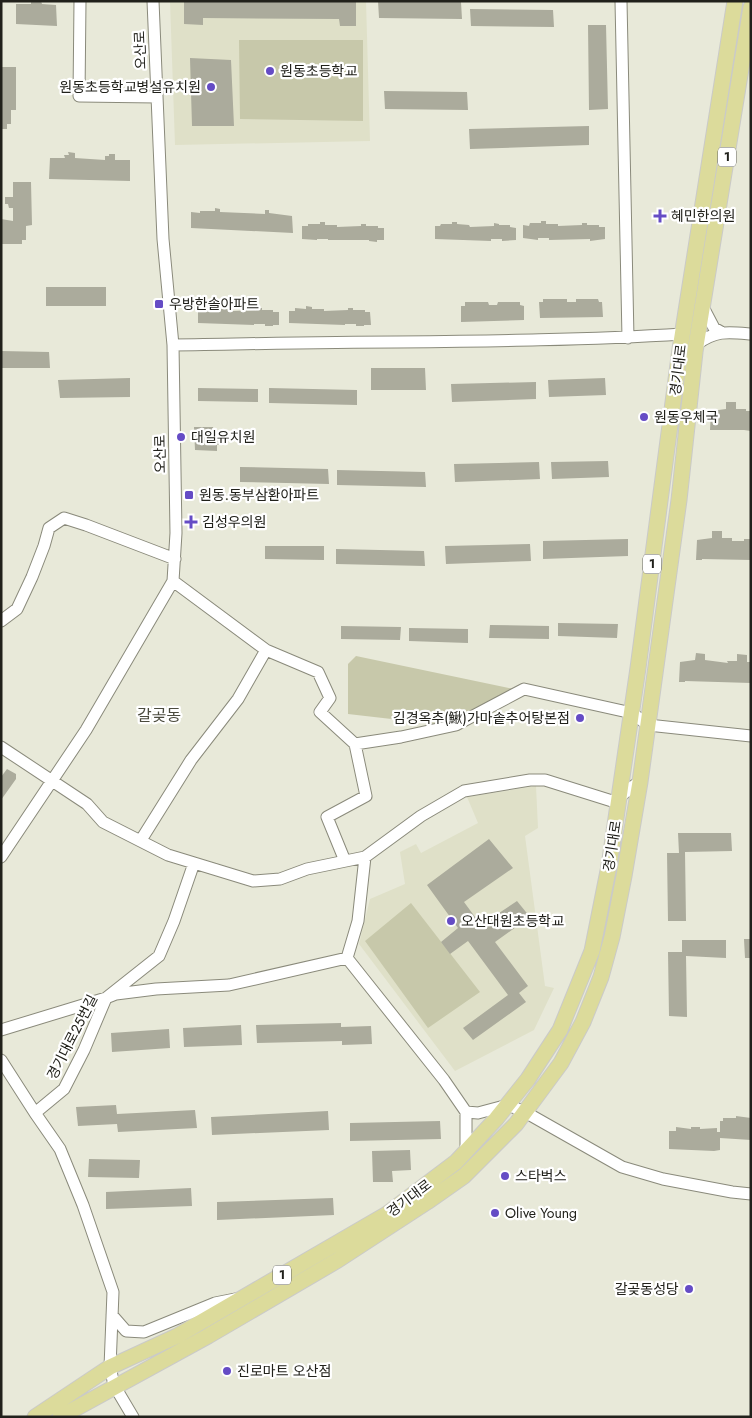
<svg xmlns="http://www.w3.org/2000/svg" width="752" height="1418" viewBox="0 0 752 1418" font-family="Jost,'Noto Sans KR',sans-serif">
	<rect width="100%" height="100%" fill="#e8e9d9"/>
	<!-- built -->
	<path fill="#dfe0c8" d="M170,1H366L370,141L175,145Z
		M536,786L538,828L525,836L545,986L554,988L534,1030L455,1071L359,944L370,899L405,884L400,852L416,844L421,853L478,823L467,797Z"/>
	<!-- green -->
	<path fill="#c7c8aa" d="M239,40H363V121L240,119Z
		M356,656L514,689L460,720L435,724L348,714V664Z
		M411,903L480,992L428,1028L365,941Z"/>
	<!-- building -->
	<path fill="#abab9c" d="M31,1H41L42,4L56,5L57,26L16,24V4H31Z
		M184,1H356V26H340L339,19L203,18V25L184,24Z
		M378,1L461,2L462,19L379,18Z
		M470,9L553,10L554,27L471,26Z
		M588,25H606L608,109L589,110Z
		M190,58L231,60L234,126H192Z
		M1,67H16V110H11V124H7V129H1Z
		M384,91L467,92L468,110L385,109Z
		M589,126V145L470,149L469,129Z
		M68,152L75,153V158L105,160V156H109V154H115V160H130V181L49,179L50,158H65L64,155H69Z
		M13,182H31L32,225L26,226V240H22V244H1V219L13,221V208H9L8,204H5V197H13Z
		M215,208L220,209V212L265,214V210H269V213L292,216L293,233L191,228V212L200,213V211H215Z
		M541,221H546V224H558V226L582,225V223H587V225H599V227H605V239L590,241V239L549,240V238H538V240L523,238V225L529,226L530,223H541Z
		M320,222H325V225H337V227L361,226V224H366V226H378V228H384V240H377V242L369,241V240H328V239H317V240L302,239V226H308V224H320Z
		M452,222H457V224L469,225L470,227L494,226V223L499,224V225H510V227L516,228V240L502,241V239H491V241L435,239V226H440L441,224H452Z
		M46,287H106V306H46Z
		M543,299H567V302H576V299H598L599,302H602L603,317L540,318L539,302H543Z
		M465,302H488L489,305H497L498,302H520V305L524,306V320L461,322V306H465Z
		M215,306L220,307V309H232L233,311L257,310V308H262V310H273V312H279V325H273V326H265V324H254V325L198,323V311H203L204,308L215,309Z
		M306,306L312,307V309H324V311L348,310V308H353V310H365V312H370L371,325H364V326H356V324H345V325L289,323V311H295V308L306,309Z
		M1,351L49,352L50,368H1Z
		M371,368H425L426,390H371Z
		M130,378V397L60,398L58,380Z
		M605,378L606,395L549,397L548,380Z
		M536,382V399L452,402L451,384Z
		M198,388L258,389V402L198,401Z
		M269,388L357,390V405L269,403Z
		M726,402H736V409H746V411H751V431L744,430H710L711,411L726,409Z
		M194,427H213L214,432L224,433L225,445H217V451L195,450Z
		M608,461L609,477L552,479L551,462Z
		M539,462L540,479L455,482L454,464Z
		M240,467L328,469L329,484L240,482Z
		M337,470L425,472L426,487L337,485Z
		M712,531H722V538H732V541H744V539H751V560L702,559V560H696L697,540L712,538Z
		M628,539V556L543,559V541Z
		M530,544L531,561L446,564L445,546Z
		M265,546H324V560L265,559Z
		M336,549L424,551L425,566L336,564Z
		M558,623L618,624L617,638L558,636Z
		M490,625L549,626V639L489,638Z
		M341,626L401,627L400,640L341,639Z
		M409,628L468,629V643L409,641Z
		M696,653L705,654V660L728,663L727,661H737V654L747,655V662H751V683L685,681V682H679L680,662L695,660Z
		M7,769L16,774V779L1,800V777Z
		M678,833H731L732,851L685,852L686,921H668L667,853H679Z
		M489,839L513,868L464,902L478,921L483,917L487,921L517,901L530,917L495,942L528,986L519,993L526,1002L473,1040L463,1028L508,995L468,941L450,954L441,942L458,928L427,885Z
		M744,939H751V958H745Z
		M682,940H726V958L686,956L687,1017L669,1016L668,952H682Z
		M341,1023V1027L371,1026L372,1044L342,1045V1041L257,1043L256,1025Z
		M241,1025L242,1045L184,1047L183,1028Z
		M169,1029L170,1048L112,1052L111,1033Z
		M116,1105L117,1114L195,1110L197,1128L118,1132L117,1124L78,1126L76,1107Z
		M328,1111L329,1130L212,1135L211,1117Z
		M736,1116L751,1118V1140L720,1138V1150L714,1151L669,1149V1131H676V1127L691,1129V1127H700V1129L717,1128V1132H720V1121H723V1118H736Z
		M440,1121L441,1139L350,1141V1123Z
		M410,1150L411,1170L392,1171L393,1182H373L372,1151Z
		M89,1159L140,1160L139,1178L88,1177Z
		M191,1188L192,1206L106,1209V1192Z
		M333,1198L334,1215L217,1220V1202Z"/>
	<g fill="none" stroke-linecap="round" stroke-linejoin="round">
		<!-- minor casing -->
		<g stroke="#8a8a7b" stroke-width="13">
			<path id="minor" d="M80,1L79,96L157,97
				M621,1L628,338
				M703,307L714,328L721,332
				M697,344C716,330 728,332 751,334
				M173,345C247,344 321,342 396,342C491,341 587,340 683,334
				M1,621L17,609L32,577L44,546L49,528L64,518L86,525L175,559
				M266,650L318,672L330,698L320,712L355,744L401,737L456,725L524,689L632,713L648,725L751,736
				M1,747L87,804L103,822L168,855L253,881L280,879L307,869L365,857L421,816L464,791L530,780H545L612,801C623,797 629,787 640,782
				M141,840L191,760L238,699L266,650L173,581
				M1,857L86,730L173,581L176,533L173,345L163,239L153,1
				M345,861L327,817L366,796L355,744
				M347,958L358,921L365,857
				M1,1030L106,998L159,956L174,921L194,863
				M1,1060L35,1113
				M466,1112L478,1113L508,1105L525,1112L622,1167L663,1179L732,1192L751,1194
				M466,1112V1152
				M112,1315L126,1331L144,1332L215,1303L235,1299
				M133,1417L114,1385L110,1367L113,1292L83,1205L60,1149L35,1113L64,1089L84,1050L106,998L116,994L156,989L229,985L347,958L444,1080L466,1112"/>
		</g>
		<!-- major casing -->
		<g stroke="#cacac8" stroke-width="17">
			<path id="major" d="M35,1417L110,1367L177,1336L387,1214L456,1162L496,1119L528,1079L560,1030L592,951L609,866L638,668L680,349L735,1
				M60,1417L208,1336L338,1260L427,1202L464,1176L516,1124L561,1063L583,1022L601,977L612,937L624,876L640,782L679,500L695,352L751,7"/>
		</g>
		<!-- minor -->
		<use href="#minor" stroke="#fff" stroke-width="11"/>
		<!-- major -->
		<use href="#major" stroke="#dcdb9b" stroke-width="15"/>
	</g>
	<!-- markers -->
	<g fill="#654cc5" stroke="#fff" stroke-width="2">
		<circle cx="270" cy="71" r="5"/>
		<circle cx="211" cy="87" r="5"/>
		<path d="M657.5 208.5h5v5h5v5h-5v5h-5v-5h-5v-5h5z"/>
		<rect x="154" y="299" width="10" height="10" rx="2.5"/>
		<circle cx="644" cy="417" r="5"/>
		<circle cx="181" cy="437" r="5"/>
		<rect x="184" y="490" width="10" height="10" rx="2.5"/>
		<path d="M188.5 514.5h5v5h5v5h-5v5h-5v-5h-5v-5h5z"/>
		<circle cx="580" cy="718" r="5"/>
		<circle cx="451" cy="921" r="5"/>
		<circle cx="505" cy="1176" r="5"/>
		<circle cx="495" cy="1213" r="5"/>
		<circle cx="689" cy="1289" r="5"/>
		<circle cx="227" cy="1371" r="5"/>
	</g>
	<g text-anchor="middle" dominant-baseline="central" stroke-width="4.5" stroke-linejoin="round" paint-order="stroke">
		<!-- shield labels -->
		<g fill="#fff" stroke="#64645f" stroke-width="1">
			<rect x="718" y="147.5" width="18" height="19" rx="4"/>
			<rect x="643" y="554.5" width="18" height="19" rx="4"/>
			<rect x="273" y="1265.5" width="18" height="19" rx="4"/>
		</g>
		<g font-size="12" font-weight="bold" fill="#21211b">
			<text x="727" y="157">1</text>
			<text x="652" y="564">1</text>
			<text x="282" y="1275">1</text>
		</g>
		<!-- street labels -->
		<g font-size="14" fill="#21211b" stroke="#fff">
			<text transform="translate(140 50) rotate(-92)">오산로</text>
			<text transform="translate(678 370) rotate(-83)">경기대로</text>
			<text transform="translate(160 454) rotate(-91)">오산로</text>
			<text transform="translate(612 846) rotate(-81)">경기대로</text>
			<text transform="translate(72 1037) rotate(-63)">경기대로25번길</text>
			<text transform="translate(409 1198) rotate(-37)">경기대로</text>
		</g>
		<!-- poi labels -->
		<g font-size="14" fill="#21211b" stroke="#fff" text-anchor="start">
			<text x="280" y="71">원동초등학교</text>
			<text x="201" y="87" text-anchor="end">원동초등학교병설유치원</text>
			<text x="671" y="216">혜민한의원</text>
			<text x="169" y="304">우방한솔아파트</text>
			<text x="654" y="417">원동우체국</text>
			<text x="191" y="437">대일유치원</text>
			<text x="199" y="495">원동.동부삼환아파트</text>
			<text x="202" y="522">김성우의원</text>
			<text x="570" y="718" text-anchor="end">김경옥추(鰍)가마솥추어탕본점</text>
			<text x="461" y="921">오산대원초등학교</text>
			<text x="515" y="1176">스타벅스</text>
			<text x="505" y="1213">Olive Young</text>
			<text x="679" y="1289" text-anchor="end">갈곶동성당</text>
			<text x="237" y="1371">진로마트 오산점</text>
		</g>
		<!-- quarter labels -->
		<g font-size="16" fill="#4b4b3e" stroke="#fff">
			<text x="159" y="715">갈곶동</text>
		</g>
	</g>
	<!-- border -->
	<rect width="752" height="1418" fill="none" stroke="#21211b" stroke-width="5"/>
</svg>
